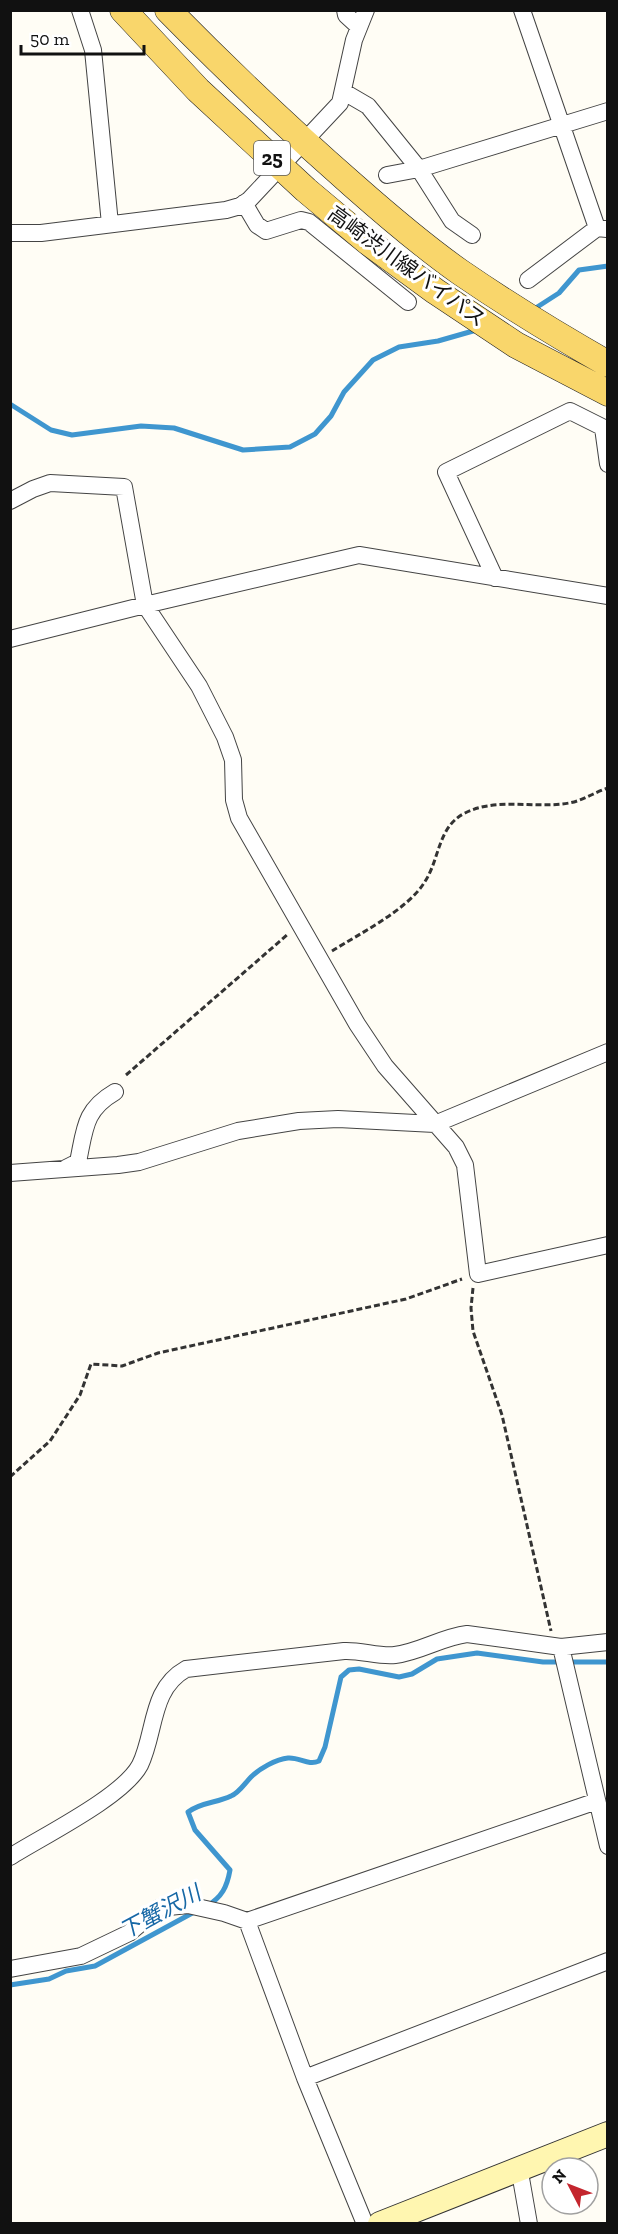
<svg xmlns="http://www.w3.org/2000/svg" width="618" height="2234" viewBox="0 0 618 2234" font-family="'Zilla Slab','Noto Sans JP',serif">
	<rect width="100%" height="100%" fill="#fffdf5"/>
	<g fill="none" stroke-linecap="round" stroke-linejoin="round">
		<!-- stream -->
		<path stroke="#3f96cf" stroke-width="5" d="M531,311L559,293L579,270L608,266
			M10,404L51,430L72,435L141,426L174,428L243,450L290,447L315,434L331,416L344,392L373,360L399,347L438,341L480,329
			M207,1906C222,1897 227,1887 230,1870L195,1830L188,1812C201,1802 217,1803 231,1796C239,1793 245,1783 251,1777C259,1769 276,1759 288,1758C300,1757 308,1766 319,1761L325,1747L341,1677L349,1670L359,1669L399,1677L412,1674L437,1659L477,1653L543,1662H608
			M10,1985L49,1979L66,1971L95,1966L196,1911"/>
		<!-- street casing -->
		<g stroke="#444" stroke-width="18">
			<path id="street" d="M80,10L93,50L110,224
				M345,10L346,15L358,26
				M522,10L597,228
				M344,92L368,106L419,169L608,111
				M387,175L419,169L452,221L472,235
				M244,203L257,225L266,231L301,220L309,222L408,302
				M10,233H41L226,210L240,206L249,200L340,103L354,40L366,10
				M528,280L597,228L607,229
				M603,428L608,464
				M10,501L33,489L50,483L124,487L145,605L199,686L225,737L233,760L234,800L239,818L357,1024L385,1066L456,1147L465,1165L478,1274L608,1245
				M495,578L446,472L570,411L608,430
				M10,639L145,605L359,555L608,596
				M66,1168L78,1162C85,1129 84,1110 115,1092
				M10,1173L118,1165L139,1162L238,1131L299,1121L338,1119L435,1124L608,1052
				M561,1647L608,1642
				M10,1857C43,1836 123,1797 140,1765C156,1732 150,1689 186,1669L344,1651C360,1650 380,1657 395,1655C420,1652 442,1637 467,1634L561,1647L608,1846
				M247,1921L305,2078L365,2224
				M10,1969L81,1956L129,1933L159,1908L188,1905L224,1913L247,1921L597,1801
				M305,2078L608,1961
				M519,2167L529,2224"/>
		</g>
		<!-- secondary casing -->
		<g stroke="#333" stroke-width="26">
			<path id="secondary" d="M380,2224L608,2134"/>
		</g>
		<!-- primary casing -->
		<g stroke="#222" stroke-width="27">
			<path id="primary" d="M123,10L198,90L306,190L368,242L435,291L516,345L608,393
				M168,10C228,71 290,130 354,186C388,216 423,246 460,272C508,305 557,335 608,364"/>
		</g>
		<!-- path -->
		<path stroke="#333" stroke-width="3" stroke-dasharray="6 3" stroke-linecap="butt" d="M332,951C359,934 407,910 424,883C440,860 437,827 465,813C497,797 535,809 569,803C582,801 595,792 608,788
			M126,1075L287,935
			M473,1288L471,1308L473,1331L502,1415L551,1631
			M10,1477L50,1441L80,1395L91,1364L122,1366L158,1353L406,1299L462,1279"/>
		<!-- street -->
		<use href="#street" stroke="#fff" stroke-width="16"/>
		<!-- secondary -->
		<use href="#secondary" stroke="#fff6b0" stroke-width="24"/>
		<!-- primary -->
		<use href="#primary" stroke="#f9d66b" stroke-width="26"/>
	</g>
	<g text-anchor="middle" dominant-baseline="central" stroke-width="6" stroke-linejoin="round" paint-order="stroke">
		<!-- shield labels -->
		<rect fill="#fff" stroke="#585858" stroke-width="1.5" x="254" y="141" width="36" height="34" rx="4.5"/>
		<g font-size="20" font-weight="bold" fill="#111">
			<text x="272" y="158">25</text>
		</g>
		<!-- street labels -->
		<g font-size="21" fill="#111" stroke="#fff">
			<text transform="translate(407 266) rotate(36)">高崎渋川線バイパス</text>
		</g>
		<!-- water labels -->
		<g font-size="22" font-style="italic" fill="#1768a6" stroke="#fff">
			<text transform="translate(160 1912) rotate(-28)">下蟹沢川</text>
		</g>
	</g>
	<!-- border -->
	<rect width="618" height="2234" fill="none" stroke="#111111" stroke-width="24"/>
	<!-- north arrow -->
	<g transform="translate(570 2186) rotate(312)"><circle r="28" fill="#ffffff" stroke="#a0a0a0" stroke-width="1.5"/>
	<path d="M0-4.5L10 22L0 15L-10 22Z" fill="#c4262e"/>
	<text y="-9" font-size="16" font-weight="bold" text-anchor="middle" fill="#111111">N</text>
	</g>
	<!-- scale -->
	<path d="M21 45v9h123v-9" fill="none" stroke="#111111" stroke-width="3"/>
	<text x="30" y="45" font-size="18" fill="#111111" stroke="#ffffff" stroke-width="4.5" paint-order="stroke">50 m</text>
</svg>
